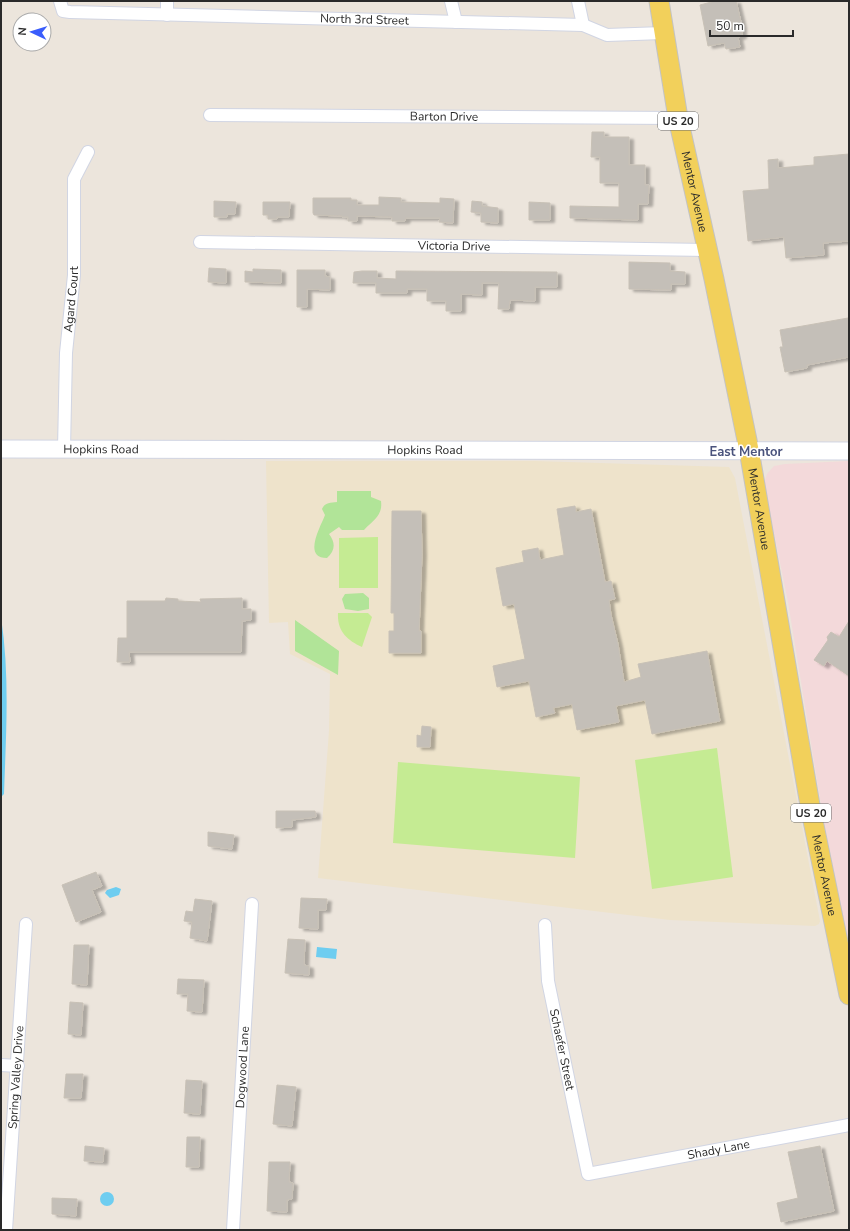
<svg xmlns="http://www.w3.org/2000/svg" width="850" height="1231" viewBox="0 0 850 1231" font-family="'Nunito Sans',sans-serif">
	<defs>
		<filter id="shadow"><feDropShadow dx="4.5" dy="2.5" stdDeviation="1" flood-color="#0004"/></filter>
	</defs>
	<rect width="100%" height="100%" fill="#ece5dc"/>
	<!-- education -->
	<path fill="#eee3cb" d="M266,461H535L729,467L735,478L820,921L819,924L815,926L670,920L318,878L329,731L330,674L290,654L288,622L269,623Z"/>
	<!-- medical -->
	<path fill="#f3d9da" d="M849,461V944L823,817L788,602L764,483L767,474L774,466L785,464Z"/>
	<!-- green -->
	<path fill="#b1e498" d="M337,491H371V497L381,501C383,516 373,520 364,530H342L339,527L329,534C336,543 335,551 327,558C302,558 321,526 325,515L322,509C325,502 331,503 337,502Z
		M363,593L369,598V609L358,611L345,609L342,599L345,594Z
		M295,620L339,651L338,675L295,651Z"/>
	<!-- pitch -->
	<path fill="#c5eb93" d="M378,537V588H339V538Z
		M338,613H368L372,617L362,647C347,640 337,631 338,613Z
		M717,748L733,877L652,889L635,760Z
		M398,762L580,777L575,858L393,843Z"/>
	<!-- water -->
	<path fill="#6ecdf0" d="M1,617C10,676 6,735 4,794L1,797Z
		M116,887L121,889L119,895L110,898L105,893L107,890Z
		M317,947L337,949L336,959L316,957Z
		M100 1199a7 7 0 1 1 14 0a7 7 0 1 1-14 0Z"/>
	<!-- building -->
	<path fill="#c4bfb8" stroke="#c8c1b6" filter="url(#shadow)" d="M715,1H736L742,26V36L738,37L740,47L726,49L724,43L708,46L700,5Z
		M592,132H604V137H629V165H645V185H649L648,204H638V220L570,218V206L619,207V183H600V157H591Z
		M849,154V241L823,243L824,255L786,258L784,237L748,241L743,191L769,189L768,160L778,159V168L814,165V157Z
		M379,197L401,198V202L440,203V198L454,199L453,223L439,222L440,218H406L405,221H392V217L357,216V221H348V217H342V216L314,215L313,213V198H351V200H357V205H379Z
		M214,201L236,202L235,214H227V217H214Z
		M472,201L482,202V206L498,208V223L481,222V213L471,212Z
		M263,202H290L289,217H277V219H268V215H263Z
		M529,202L550,203V220H529Z
		M629,262L670,263V271L685,272V284H671V290L629,289Z
		M209,268L226,269V283L208,282Z
		M253,269L281,270V283L245,282V271L253,272Z
		M297,270H325V276L330,277V290L307,289V307H297Z
		M362,271H377V278L396,279V271L557,272V287H535V301L510,300L509,309H498L499,283H482V295L461,294V311H446V301H427V289H407V293H376V283H353L354,272Z
		M848,318L849,357L807,365V368L785,372L780,347H783L780,330Z
		M575,506L576,512L591,509L605,582L611,581L615,599L609,600L611,615L618,644L624,682L641,677L638,664L707,651L720,721L652,734L645,700L616,706L619,722L577,730L572,704L553,708L555,713L536,717L529,681L497,687L493,666L525,659L514,604L503,606L496,568L524,562L522,551L538,548L540,560L564,555L557,509Z
		M392,511H421L422,554L419,631H421V653H389V631H394V613H391Z
		M166,598L178,599V601L201,602L200,599L242,598V609H251V620L242,621L241,652H129L130,662H117L118,638H127V601H165Z
		M849,621V676L827,661L824,666L814,660L828,640L827,637L831,632L839,637Z
		M422,726L431,727L430,747H417V735L421,736Z
		M276,811H315L316,817L292,820V827L276,828Z
		M208,832L234,835L232,849L208,846Z
		M96,872L102,886L92,890L101,912L76,922L62,885Z
		M301,898L327,899L326,910H318V929L299,928Z
		M195,899L212,901L207,941L190,938L192,922L184,921L186,911L193,912Z
		M288,939L305,940L304,965L309,966V975L285,973Z
		M74,945H89L87,985L72,984Z
		M178,979L204,980L202,1012L187,1011L188,994H177Z
		M70,1002L83,1003L81,1035L68,1034Z
		M66,1074H83L81,1098H64Z
		M186,1080L202,1081L200,1114L184,1113Z
		M277,1085L296,1087L292,1126L273,1124Z
		M187,1137H200L199,1167H186Z
		M85,1146L104,1148L103,1162L84,1161Z
		M820,1146L834,1211L781,1222L777,1203L798,1198L788,1152Z
		M269,1162H290L289,1182L293,1183L292,1199L287,1200V1212L267,1211Z
		M52,1198L77,1199L76,1216L52,1214Z"/>
	<g fill="none" stroke-linecap="round" stroke-linejoin="round">
		<!-- street casing -->
		<g stroke="#d1d5e3" stroke-width="14">
			<g id="street">
				<path id="s1" d="M60,1L63,11L70,12L583,25L607,35L663,33"/>
				<path d="M451,1L456,22"/>
				<path d="M578,1L583,25"/>
				<path d="M167,15V1"/>
				<path id="s2" d="M210,115L678,118"/>
				<path id="s3" d="M200,242L707,250"/>
				<path id="s4" d="M64,449L66,353L74,275V179L88,152"/>
				<path id="s5" d="M545,925L548,981L588,1174L849,1125"/>
				<path d="M1,1065L18,1066"/>
				<path id="s6" d="M6,1230L26,924"/>
				<path id="s7" d="M233,1230L252,904"/>
			</g>
		</g>
		<!-- secondary casing -->
		<g stroke="#d1d5e3" stroke-width="19">
			<g id="secondary">
				<path id="s8" d="M1,449L849,451"/>
			</g>
		</g>
		<!-- primary casing -->
		<g stroke="#c3c3c3" stroke-width="21">
			<g id="primary">
				<path id="s9" d="M659,1L678,118L714,279L749,450L811,811L849,995"/>
			</g>
		</g>
		<!-- street -->
		<use href="#street" stroke="#fff" stroke-width="12"/>
		<!-- secondary -->
		<use href="#secondary" stroke="#fff" stroke-width="17"/>
		<!-- primary -->
		<use href="#primary" stroke="#f2d05b" stroke-width="19"/>
	</g>
	<g text-anchor="middle" dominant-baseline="central" stroke-width="3" stroke-linejoin="round" paint-order="stroke">
		<!-- shield labels -->
		<g fill="#fff" stroke="#6a6a6a" stroke-width="1">
			<rect x="658" y="112" width="40" height="18" rx="3"/>
			<rect x="791" y="804" width="40" height="18" rx="3"/>
		</g>
		<g font-size="11" font-weight="bold" fill="#2a2a2a">
			<text x="678" y="121">US 20</text>
			<text x="811" y="813">US 20</text>
		</g>
		<!-- street labels -->
		<g font-size="12" fill="#2a2a2a" stroke="#fff">
			<text stroke="none"><textPath href="#s1" startOffset="312">North 3rd Street</textPath></text>
			<text stroke="none"><textPath href="#s2" startOffset="234">Barton Drive</textPath></text>
			<text stroke="none"><textPath href="#s9" startOffset="194">Mentor Avenue</textPath></text>
			<text stroke="none"><textPath href="#s3" startOffset="254">Victoria Drive</textPath></text>
			<text stroke="none"><textPath href="#s4" startOffset="150">Agard Court</textPath></text>
			<text stroke="none"><textPath href="#s8" startOffset="100">Hopkins Road</textPath></text>
			<text stroke="none"><textPath href="#s8" startOffset="424">Hopkins Road</textPath></text>
			<text stroke="none"><textPath href="#s9" startOffset="518">Mentor Avenue</textPath></text>
			<text stroke="none"><textPath href="#s9" startOffset="890">Mentor Avenue</textPath></text>
			<text stroke="none"><textPath href="#s5" startOffset="126">Schaefer Street</textPath></text>
			<text stroke="none"><textPath href="#s7" startOffset="163">Dogwood Lane</textPath></text>
			<text stroke="none"><textPath href="#s6" startOffset="153">Spring Valley Drive</textPath></text>
			<text stroke="none"><textPath href="#s5" startOffset="386">Shady Lane</textPath></text>
		</g>
		<!-- neighbourhood labels -->
		<g font-size="13" font-weight="bold" fill="#4a537c" stroke="#fff">
			<text x="746" y="452">East Mentor</text>
		</g>
	</g>
	<!-- border -->
	<rect width="850" height="1231" fill="none" stroke="#2a2a2a" stroke-width="4"/>
	<!-- north arrow -->
	<g transform="translate(32 32) rotate(274)"><circle r="19" fill="#ffffff" stroke="#aaaaaa"/>
	<path d="M0-3L7 15L0 10L-7 15Z" fill="#3a5dfc"/>
	<text y="-6" font-size="11" font-weight="bold" text-anchor="middle" fill="#2a2a2a">N</text>
	</g>
	<!-- scale -->
	<path d="M710 30v6h83v-6" fill="none" stroke="#2a2a2a" stroke-width="2"/>
	<text x="716" y="30" font-size="12" fill="#2a2a2a" stroke="#ffffff" stroke-width="3" paint-order="stroke">50 m</text>
</svg>
